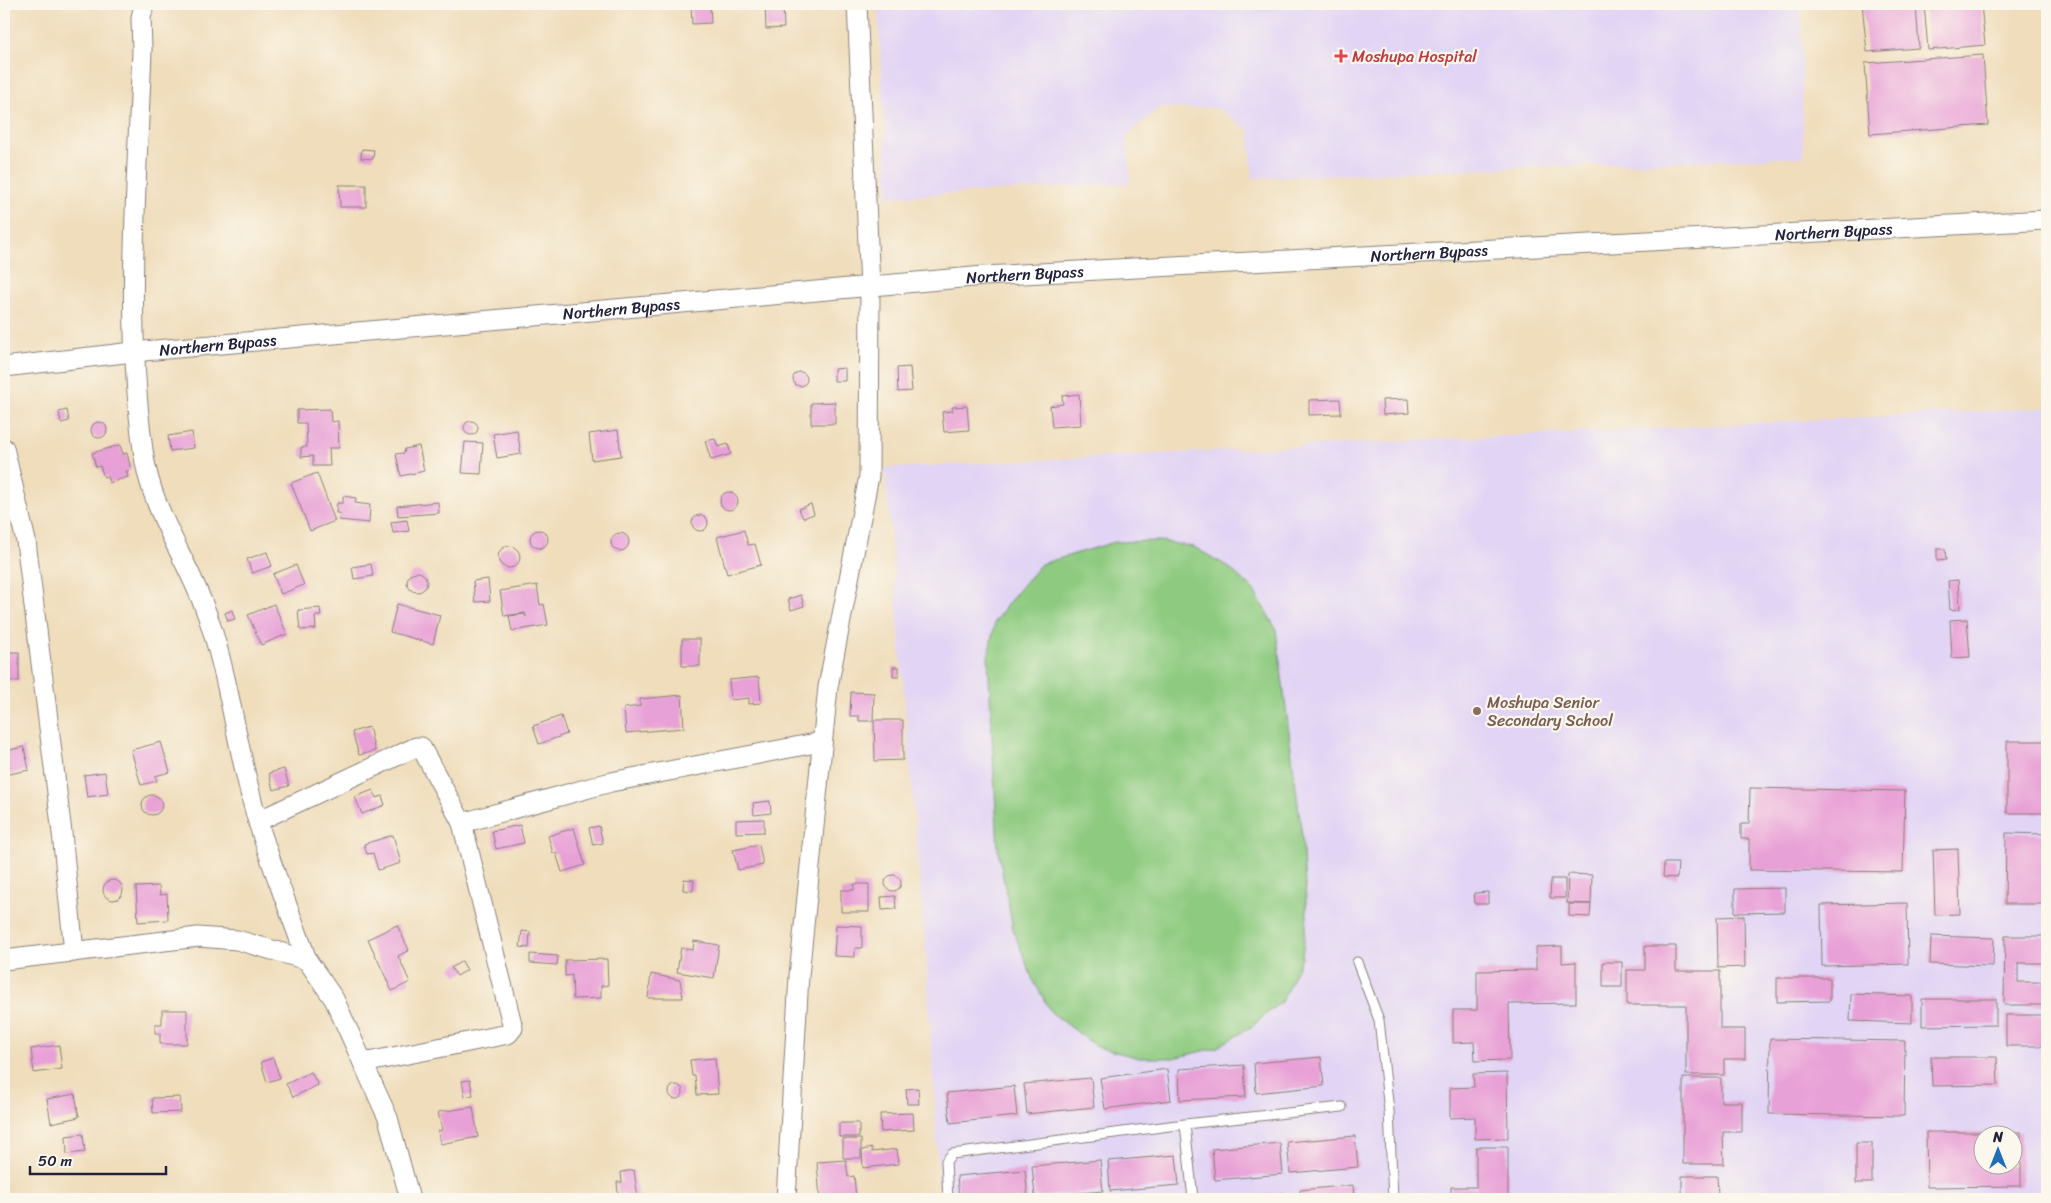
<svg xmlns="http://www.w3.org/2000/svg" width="2051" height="1203" viewBox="0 0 2051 1203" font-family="Sriracha,sans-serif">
	<rect width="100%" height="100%" fill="#fbf7ec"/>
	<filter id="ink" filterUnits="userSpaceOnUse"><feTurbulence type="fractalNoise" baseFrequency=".02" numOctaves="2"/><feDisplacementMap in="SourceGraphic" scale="10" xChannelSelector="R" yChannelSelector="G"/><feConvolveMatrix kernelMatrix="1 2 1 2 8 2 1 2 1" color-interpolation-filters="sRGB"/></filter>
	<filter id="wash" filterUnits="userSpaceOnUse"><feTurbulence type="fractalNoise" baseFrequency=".0096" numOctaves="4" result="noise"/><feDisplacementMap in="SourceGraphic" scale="20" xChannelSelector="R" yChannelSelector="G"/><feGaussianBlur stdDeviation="1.12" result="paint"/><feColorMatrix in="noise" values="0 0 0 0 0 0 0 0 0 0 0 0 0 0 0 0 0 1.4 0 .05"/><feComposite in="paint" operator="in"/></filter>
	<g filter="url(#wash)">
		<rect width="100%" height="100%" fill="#efddbb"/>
		<!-- built -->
		<path fill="#e1d4f4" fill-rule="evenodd" d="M878,4H1801L1803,157L1253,178L1249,130L1217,108H1158L1127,136L1130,183L888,197Z
			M2047,408V1199H940L926,954L885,468ZM1984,1136H2014V1166H1984Z"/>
		<!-- green -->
		<path fill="#8eca80" stroke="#58765e" d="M1160,541L1194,547L1227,566L1253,589L1276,629L1302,836L1307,917L1302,957L1282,1001L1251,1027L1216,1048L1174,1058H1139L1097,1047L1051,1012L1032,978L1013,929L998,850L988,657L995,621L1019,589L1041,564L1115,542Z"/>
		<g id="blocks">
			<!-- building -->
			<path fill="#e8a1d6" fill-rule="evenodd" d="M691,4H710L711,23L692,24Z
				M765,4H783L784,28L766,29Z
				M1862,4H1916L1919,48L1867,52Z
				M1924,4H1981L1985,45L1928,50Z
				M1983,55L1988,125L1870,134L1865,63Z
				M362,149L374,150L373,159L361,158Z
				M339,185H366V207H340Z
				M910,367L912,391L898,392L897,368Z
				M845,368V381H834V369Z
				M793 379a7 7 0 1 1 14 0a7 7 0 1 1-14 0Z
				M1079,394L1081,425L1052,427L1050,406L1063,404L1062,396Z
				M1340,399L1341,414L1309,415V400Z
				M1408,399L1409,413L1383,415L1382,400Z
				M835,402V424H811V403Z
				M967,406L969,430L944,432L942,412L953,411L952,407Z
				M330,409L331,422L338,421L339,448H329L330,466H313V456L301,457V447H307L306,423H297V410Z
				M67,410L69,421L61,423L59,412Z
				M464 428a7 7 0 1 1 14 0a7 7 0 1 1-14 0Z
				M91 430a8 8 0 1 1 16 0a8 8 0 1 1-16 0Z
				M517,430L521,454L497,458L493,434Z
				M618,430L621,456L592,460L589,434Z
				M192,432L194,448L170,451L168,436Z
				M715,439L718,447L728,444L731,454L711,460L705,441Z
				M465,442L483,443L481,474L462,473Z
				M120,445L123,454L127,453L131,470L126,471L128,477L109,483L107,476L104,477L100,466L96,467L92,453Z
				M419,446L424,471L401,476L396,454L404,453L405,449Z
				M317,473L335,521L310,531L291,483Z
				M720 501a9 9 0 1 1 18 0a9 9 0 1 1-18 0Z
				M343,496L356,498L355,503L370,505L369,523L339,520L340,513H336L337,503H343Z
				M438,502L439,513L398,516L397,506Z
				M811,504L814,514L803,518L799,509Z
				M692 523a8 8 0 1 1 16 0a8 8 0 1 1-16 0Z
				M407,520L409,531L393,533L391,522Z
				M530 539a9 9 0 1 1 18 0a9 9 0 1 1-18 0Z
				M744,530L748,545L755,544L761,565L727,574L717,537Z
				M611 542a9 9 0 1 1 18 0a9 9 0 1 1-18 0Z
				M498 557a11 11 0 1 1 22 0a11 11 0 1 1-22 0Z
				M1937,549H1945L1946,560L1937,561Z
				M267,552L272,566L252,573L247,559Z
				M371,564L373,576L354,579L352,567Z
				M296,565L304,585L281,594L273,574Z
				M407 582a10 10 0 1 1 20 0a10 10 0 1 1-20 0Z
				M488,579L490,601L475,602L473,581Z
				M1958,580L1960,609L1950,610L1948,581Z
				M537,585L540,605L544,604L548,625L512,631L509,616L525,614L526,617L525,613L504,616L500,591Z
				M801,595L804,606L791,610L788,599Z
				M274,604L287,634L261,645L248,615Z
				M397,604L440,615L433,644L390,632Z
				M320,608L321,616H315L316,629L300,630L298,610Z
				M232,610L235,619L228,621L225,613Z
				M1967,619L1970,657L1952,658L1950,620Z
				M682,639H700V666H682Z
				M4,652H19V681H4Z
				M893,667H899V677H893Z
				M759,677L761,703L749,704V698L731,700L729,680Z
				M851,692L874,693L873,721H859V716H850Z
				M682,695L684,728L626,733L624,708L640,706V699Z
				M561,716L567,734L539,744L533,726Z
				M874,720H903V760L875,761Z
				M369,727L375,751L359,755L352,732Z
				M2007,741H2047V813H2007Z
				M161,742L170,772L155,776L157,781L141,785L131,750Z
				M24,747L29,770L4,775V751Z
				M284,769L289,786L273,790L269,773Z
				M105,772L108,794L87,797L84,775Z
				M1750,788L1905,791L1903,872L1749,870V839H1741V824H1749Z
				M373,790L376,798L382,796L385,805L362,814L355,797Z
				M142 805a10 10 0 1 1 20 0a10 10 0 1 1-20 0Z
				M770,801L771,813L754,815L753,803Z
				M764,819V832L736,833V820Z
				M520,825L524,843L496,849L492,831Z
				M599,826L603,843L593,845L589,828Z
				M574,828L585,865L562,872L556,853H553L548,836Z
				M2006,833L2047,834V904H2005Z
				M393,835L401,863L378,870L373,853L367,854L364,844Z
				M759,845L763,865L738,870L733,850Z
				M1958,849L1960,914L1935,915L1933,850Z
				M1664,863H1678L1677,878L1663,877Z
				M1568,874L1592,875L1591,904L1567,903Z
				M885 883a8 8 0 1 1 16 0a8 8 0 1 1-16 0Z
				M684,879L694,880L693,891L683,890Z
				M1551,879H1565V898H1550Z
				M103 890a10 10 0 1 1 20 0a10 10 0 1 1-20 0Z
				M854,884H869V912H841V890H854Z
				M159,886L160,895L167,894L168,920L138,922L136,887Z
				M1785,888V912L1735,913V889Z
				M1488,892V904H1475L1474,893Z
				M895,896L896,909L882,910L881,897Z
				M1907,903L1908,964L1822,966L1821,905Z
				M1569,904H1591L1590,917L1569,916Z
				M1744,916L1745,967L1718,968L1717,917Z
				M397,925L409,950L398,956L410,982L392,991L368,939Z
				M836,925L862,926V948H855V957L834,956Z
				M522,931L530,932L529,948L520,947Z
				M1931,936L1994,938L1993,966L1930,964Z
				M2005,936H2047V1046H2006V1015H2045V1005H2004ZM2018,963H2045V982H2018Z
				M694,941L719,945L714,978L677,972L681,948L693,950Z
				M1562,946V963L1576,962V1003L1509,1004L1510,1060L1475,1061L1474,1042L1453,1043V1010H1477V971L1536,970V947Z
				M1645,946H1676V971H1720V1029H1745V1059H1724V1075H1686V1005H1627V970H1645Z
				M530,954L558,956L557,965L530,963Z
				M607,959L608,985L601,986V998L573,999L572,975L565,976V960Z
				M462,961L467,970L457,976L451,968Z
				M1603,962H1622V987H1603Z
				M651,974L680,980L683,998H648Z
				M1777,978H1830V1001L1777,1002Z
				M1851,994L1912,996V1023L1850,1021Z
				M1922,999H1996V1025L1922,1026Z
				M162,1010H187V1044H160V1033H155V1024H162Z
				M1770,1039L1905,1041L1904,1116L1769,1114Z
				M59,1045L62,1069L34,1073L31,1049Z
				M1321,1057L1324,1086L1256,1093L1254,1063Z
				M1931,1057H1997L1998,1085L1932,1086Z
				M273,1058L280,1078L267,1082L261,1062Z
				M715,1058L718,1094L697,1095L695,1076H692L690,1060Z
				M1244,1065L1246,1097L1180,1100L1179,1069Z
				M1167,1069L1171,1100L1105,1109L1100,1078Z
				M311,1072L318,1085L293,1097L286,1084Z
				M1507,1073L1508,1138L1475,1139V1117L1450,1118V1088L1474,1087L1473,1074Z
				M1091,1078L1094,1107L1027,1114L1024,1084Z
				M1683,1078H1721V1102H1742V1132H1723L1724,1164H1683Z
				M470,1080L473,1095L465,1097L462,1081Z
				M669 1092a7 7 0 1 1 14 0a7 7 0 1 1-14 0Z
				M1014,1086L1017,1116L950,1123L947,1093Z
				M918,1088L919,1104H907L906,1089Z
				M75,1094L79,1117L51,1123L47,1099Z
				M180,1097L181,1112L153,1113L152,1098Z
				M473,1107L478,1137L440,1144L438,1131L442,1130L438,1112Z
				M913,1113L914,1130L881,1132L880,1114Z
				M839,1123H859V1137H839Z
				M1926,1132H2021V1186L1927,1187ZM1984,1136H2014V1166H1984Z
				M83,1134L85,1152L67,1154L66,1136Z
				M1355,1136L1358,1167L1290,1173L1287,1142Z
				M843,1139H861V1158H843Z
				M1280,1143L1283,1174L1215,1180L1212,1149Z
				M1856,1143H1872V1183H1856Z
				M1476,1147H1508V1199H1451V1187H1476Z
				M872,1148V1152L897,1149L899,1164L863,1168L862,1150Z
				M1176,1155L1179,1185L1110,1191L1108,1161Z
				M846,1160L848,1177L854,1176L856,1198L820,1199L817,1162Z
				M1100,1160L1103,1191L1035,1197L1032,1166Z
				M634,1170L638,1199H625L624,1193L618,1194L617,1182H622L621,1172Z
				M1025,1170L1028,1199H959L957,1176Z
				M1682,1176H1717L1718,1196L1744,1195V1199H1682Z
				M1353,1185L1354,1199H1301L1300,1190Z
				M319,1193L320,1199H306L305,1195Z
				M1284,1193V1199H1229V1198Z
				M888,1195V1199H863L862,1196Z"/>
		</g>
	</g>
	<g filter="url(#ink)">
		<use href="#blocks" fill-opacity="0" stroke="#88807b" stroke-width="1"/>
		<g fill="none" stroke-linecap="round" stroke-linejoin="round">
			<!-- lane casing -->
			<g stroke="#88807b" stroke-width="11">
				<path id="lane" d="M1357,962L1379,1020L1389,1111L1393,1199
					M1185,1124L1193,1199
					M948,1199L946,1161L952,1154L1185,1124L1342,1107"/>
			</g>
			<!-- street casing -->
			<g stroke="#88807b" stroke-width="21">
				<g id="street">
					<path d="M144,4L141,18L142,50C137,184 125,318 143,450C151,514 190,561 209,620C231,686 238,756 258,822C272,868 291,914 307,960"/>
					<path id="s1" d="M4,367L133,352L984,276L2047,220"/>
					<path d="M4,448L26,541L62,833L74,952"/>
					<path d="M258,821L416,747H421L462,823"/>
					<path d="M4,960L198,937L237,940L307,960L334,999L388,1118L410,1199"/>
					<path d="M363,1063L508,1034L513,1028L462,823L611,782L821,742"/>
					<path d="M786,1199L799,976L828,687L869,476L870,287L857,4"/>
				</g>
			</g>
			<!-- lane -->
			<use href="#lane" stroke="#fff" stroke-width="9"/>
			<!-- street -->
			<use href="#street" stroke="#fff" stroke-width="19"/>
		</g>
	</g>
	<!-- markers -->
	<path fill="#e0444e" stroke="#fbf7ec" stroke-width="2" d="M1338.5 48.5h5v5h5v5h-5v5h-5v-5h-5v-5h5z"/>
	<circle fill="#8d6e63" stroke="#fbf7ec" stroke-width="2" cx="1477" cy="711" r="5"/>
	<g text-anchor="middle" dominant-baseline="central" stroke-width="4.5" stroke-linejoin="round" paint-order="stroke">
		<!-- health labels -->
		<g font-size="16" fill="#be3a42" stroke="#fbf7ec" text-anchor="start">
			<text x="1352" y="56">Moshupa Hospital</text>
		</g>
		<!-- street labels -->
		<g font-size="16" fill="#22223b" stroke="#fbf7ec">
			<text stroke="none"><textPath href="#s1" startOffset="1835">Northern Bypass</textPath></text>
			<text stroke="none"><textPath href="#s1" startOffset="1430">Northern Bypass</textPath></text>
			<text stroke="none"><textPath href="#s1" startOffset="1025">Northern Bypass</textPath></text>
			<text stroke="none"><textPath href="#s1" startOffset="620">Northern Bypass</textPath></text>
			<text stroke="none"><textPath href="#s1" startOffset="215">Northern Bypass</textPath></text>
		</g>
		<!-- education labels -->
		<g font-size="16" fill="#785e54" stroke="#fbf7ec" text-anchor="start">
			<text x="1487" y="702">Moshupa Senior<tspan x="1487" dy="18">Secondary School</tspan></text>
		</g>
	</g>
	<!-- margin -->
	<rect width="2051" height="1203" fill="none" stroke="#fbf7ec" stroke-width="20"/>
	<!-- north arrow -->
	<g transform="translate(1998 1150)"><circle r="24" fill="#fbf7ec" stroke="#a4a2a5"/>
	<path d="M0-4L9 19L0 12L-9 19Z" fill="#1f6fb2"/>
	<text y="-8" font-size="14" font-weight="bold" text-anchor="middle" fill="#22223b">N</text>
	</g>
	<!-- scale -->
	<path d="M30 1166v8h136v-8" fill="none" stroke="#22223b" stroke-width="2.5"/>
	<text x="38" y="1166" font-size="15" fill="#22223b" stroke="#fbf7ec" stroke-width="4" paint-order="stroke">50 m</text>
</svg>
